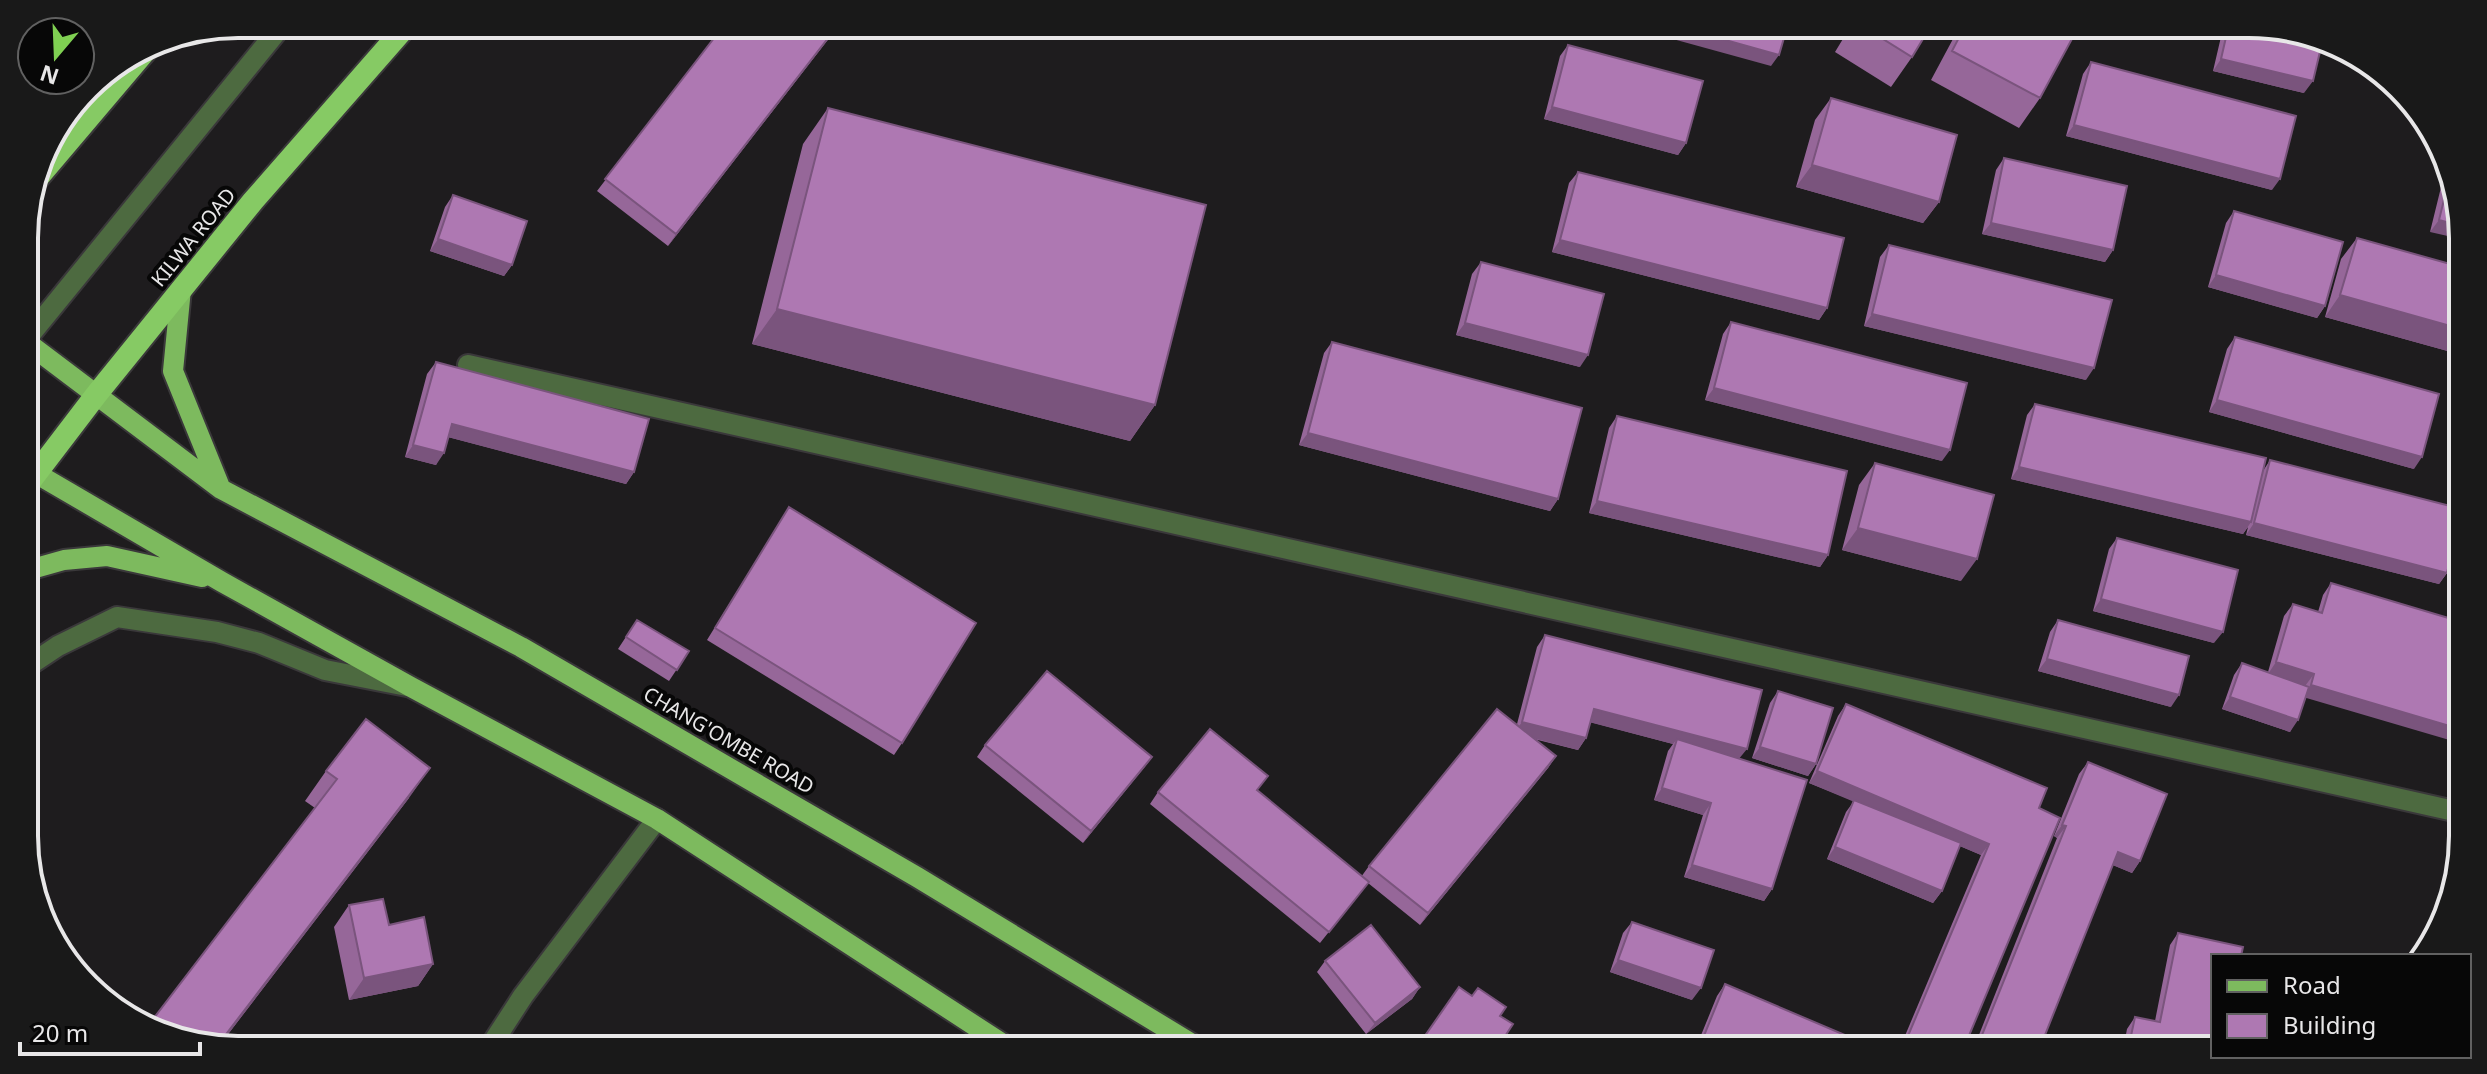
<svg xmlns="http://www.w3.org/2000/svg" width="2487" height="1074" viewBox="0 0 2487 1074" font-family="'Noto Sans',sans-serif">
	<rect width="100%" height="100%" fill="#1e1c1e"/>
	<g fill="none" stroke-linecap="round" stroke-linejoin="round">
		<!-- service casing -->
		<g stroke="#3a383a" stroke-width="24">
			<path id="service" d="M25,341L283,24
				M468,365L2463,813"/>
		</g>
		<!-- minor casing -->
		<g stroke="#3a383a" stroke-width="24">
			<path id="minor" d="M25,668L58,646L117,617L217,632L259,643L325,670L407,686
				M488,1050L523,996L657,819"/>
		</g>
		<!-- primary casing -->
		<g stroke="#3a383a" stroke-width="24">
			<path id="primary" d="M181,289L173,371L220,487
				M25,341L221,489L521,647L917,877L1202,1050
				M25,467L222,582L411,687L657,819L1012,1050
				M25,571L64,560L107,556L202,577"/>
		</g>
		<!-- trunk casing -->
		<g stroke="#3a383a" stroke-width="26">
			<path id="trunk" d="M36,180L153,42
				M25,488L96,395L253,201L408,24"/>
		</g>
		<!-- service -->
		<use href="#service" stroke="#4d6a40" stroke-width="20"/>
		<!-- minor -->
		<use href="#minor" stroke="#4d6a40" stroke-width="20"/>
		<!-- primary -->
		<use href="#primary" stroke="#7dba5e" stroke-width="20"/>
		<!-- trunk -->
		<use href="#trunk" stroke="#86ca64" stroke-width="22"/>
	</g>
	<!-- wall -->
	<path fill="#966799" d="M725,24H840L668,246L597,191Z
		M1852,24H1932L1912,57L1891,87L1835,52Z
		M1961,24H2080L2040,98L2019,128L1931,80Z
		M2224,24H2249L2304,93L2213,71Z
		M1568,45L1686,143L1678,155L1544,119L1560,56Z
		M2091,62L2272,190L2066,136L2083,74Z
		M1831,98L1939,202L1923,223L1796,187L1815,120Z
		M828,108L1155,405L1130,441L752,344L803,144Z
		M2004,158L2113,250L2105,262L1982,234L1996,170Z
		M2445,171L2461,209L2430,232Z
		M1578,172L1827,308L1819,320L1552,252L1569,183Z
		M453,195L512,265L504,276L430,251L445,207Z
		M2234,211L2325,306L2317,318L2208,287L2226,223Z
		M2357,238L2461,267L2462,355L2325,317L2341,259Z
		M1889,245L2086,380L1864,326L1880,257Z
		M1481,262L1580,367L1456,335L1472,274Z
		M1731,322L1942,461L1705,400L1723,334Z
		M2235,337L2414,469L2209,412L2227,349Z
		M1332,342L1558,499L1550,511L1299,445L1324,353Z
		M436,362L634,472L626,484L448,437L436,465L405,457L427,374Z
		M2035,404L2263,471L2270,460L2447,573L2439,584L2246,535L2248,527L2243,534L2011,479L2027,415Z
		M1617,416L1828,555L1820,567L1589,513L1609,428Z
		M1875,463L1961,581L1842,550L1859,485Z
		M789,507L902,743L894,755L707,640Z
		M2117,538L2214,643L2093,611L2109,549Z
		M2331,583L2462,622L2306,698L2290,732L2222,709L2234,675L2242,663L2268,672L2284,616L2293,604L2318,612L2323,595Z
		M637,620L689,651L669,681L618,649Z
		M2058,620L2171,707L2038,671L2050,632Z
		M1545,635L1740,759L1772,889L1764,901L1684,877L1703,815L1654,800L1668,751L1673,744L1590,722L1586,738L1578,750L1534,739L1556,756L1548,768L1420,925L1368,883L1320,943L1150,804L1158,792L1257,791L1361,877L1369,866L1517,724L1537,647Z
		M1778,691L1816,764L1808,776L1752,758L1770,703Z
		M1846,704L2039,808L1963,1050H1899L1981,855L1960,846L1942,891L1933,903L1827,859L1846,812L1854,801L1809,783L1838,716Z
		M985,745L1152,757L1083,843L977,757Z
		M2088,762L2140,861L2132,873L2113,865L2039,1050H1973L2057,838L2054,836L2079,774Z
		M326,771L409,798L219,1046L156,1034L315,808L305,801Z
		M349,905L389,925L433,964L418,986L349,1000L334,927Z
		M1632,922L1692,1000L1610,972L1623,933Z
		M2178,933L2213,1050H2123L2127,1029L2135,1017L2155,1021L2170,945Z
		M1325,961L1420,987L1412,999L1366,1034L1317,972Z
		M1725,984L1880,1050H1695L1717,996Z"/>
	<!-- shaded-wall -->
	<path fill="#7a547d" d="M839,24H840L668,246L676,234Z
		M1658,24H1668L1779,55L1771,66L1651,33Z
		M2221,59L2313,81L2304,93L2213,71Z
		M1552,107L1686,143L1678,155L1544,119Z
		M2074,125L2280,179L2272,190L2066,136Z
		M1812,165L1939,202L1923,223L1796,187Z
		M2439,220L2461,226V239L2430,232Z
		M1991,223L2113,250L2105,262L1982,234Z
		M438,239L512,265L504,276L430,251Z
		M1560,240L1827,308L1819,320L1552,252Z
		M2216,275L2325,306L2317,318L2208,287Z
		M2340,295L2461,329L2462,355L2325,317Z
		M777,309L1155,405L1130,441L752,344Z
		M1872,314L2094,368L2086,380L1864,326Z
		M1465,323L1588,355L1580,367L1456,335Z
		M1714,388L1950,450L1942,461L1705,400Z
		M2217,400L2422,457L2414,469L2209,412Z
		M452,424L634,472L626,484L444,436Z
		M1308,433L1558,499L1550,511L1299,445Z
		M413,445L444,453L436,465L405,457Z
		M2019,467L2251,522L2243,534L2011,479Z
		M1597,501L1828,555L1820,567L1589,513Z
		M2254,523L2447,573L2439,584L2246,535Z
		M1858,528L1977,559L1961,581L1842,550Z
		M2101,599L2223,632L2214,643L2093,611Z
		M2047,659L2179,695L2171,707L2038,671Z
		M2276,662L2314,674L2305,686L2268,674Z
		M2311,685L2463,730V744L2303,697Z
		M2230,697L2298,720L2290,732L2222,709Z
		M1594,709L1747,749L1738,760L1677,739L1673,744L1585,721Z
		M1522,722L1586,738L1578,750L1514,733Z
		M1760,747L1816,764L1808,776L1752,758Z
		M1556,756L1548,768L1420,925L1428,913Z
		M1152,757L1144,768L1083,843L1091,831Z
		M430,768L409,798L219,1046H217Z
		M1817,771L1989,844L1981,855L1809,783Z
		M1662,788L1711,803L1703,815L1654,800Z
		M2062,825L2066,826L2057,838L2054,836Z
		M1835,847L1942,891L1933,903L1827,859Z
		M2118,852L2140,861L2132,873L2110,864Z
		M1692,865L1772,889L1764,901L1684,877Z
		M1618,960L1701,988L1692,1000L1610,972Z
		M433,964L418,986L349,1000L364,978Z
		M1420,987L1412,999L1366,1034L1375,1023Z
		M1701,1043L1717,1050H1696Z"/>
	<!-- building -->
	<path fill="#ae78b2" stroke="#7a547d" stroke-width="2" d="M725,24H839L676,234L605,179Z
		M1668,24H1788L1779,55Z
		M1859,24H1932L1912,57Z
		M1966,24H2080L2040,98L1952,51Z
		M2229,24H2249L2323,39L2313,81L2221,59Z
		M1568,45L1703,81L1686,143L1552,107Z
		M2091,62L2296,116L2280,179L2074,125Z
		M1831,98L1957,135L1939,202L1812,165Z
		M828,108L1206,205L1155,405L777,309Z
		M2004,158L2127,186L2113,250L1991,223Z
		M1578,172L1844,238L1827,308L1560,240Z
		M2449,179L2461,209V226L2439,220Z
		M453,195L527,221L512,265L438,239Z
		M2234,211L2343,242L2325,306L2216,275Z
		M2357,238L2461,267V329L2340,295Z
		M1889,245L2112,300L2094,368L1872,314Z
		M1481,262L1604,294L1588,355L1465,323Z
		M1731,322L1967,383L1950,450L1714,388Z
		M2235,337L2439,394L2422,457L2217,400Z
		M1332,342L1582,408L1558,499L1308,433Z
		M436,362L649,419L634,472L452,424L444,453L413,445Z
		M2035,404L2266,458L2251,522L2019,467Z
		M1617,416L1847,471L1828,555L1597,501Z
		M2270,460L2462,509L2447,573L2254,523Z
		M1875,463L1994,495L1977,559L1858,528Z
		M789,507L976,623L902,743L715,628Z
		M2117,538L2238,570L2223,632L2101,599Z
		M2331,583L2462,622L2463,730L2311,685L2314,674L2276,662L2293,604L2322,613Z
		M637,620L689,651L677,670L626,637Z
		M2058,620L2189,656L2179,695L2047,659Z
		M1545,635L1762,690L1747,749L1594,709L1586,738L1522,722Z
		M2242,663L2309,687L2298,720L2230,697Z
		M1047,671L1152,757L1091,831L985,745Z
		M1778,691L1833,708L1816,764L1760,747Z
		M1846,704L2047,788L2039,808L2060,818L1963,1050H1902L1989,844L1817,771Z
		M1497,709L1556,756L1428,913L1369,866Z
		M366,719L430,768L217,1046L156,1034L147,1027L337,779L326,771Z
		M1210,729L1268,776L1257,790L1369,882L1329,932L1158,792Z
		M1677,739L1807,780L1772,889L1692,865L1711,803L1662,788Z
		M2088,762L2167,794L2140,861L2118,852L2039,1050H1976L2066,826L2062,825Z
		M1854,800L1961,843L1942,891L1835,847Z
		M383,899L389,925L424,917L433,964L364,978L349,905Z
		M1632,922L1714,950L1701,988L1618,960Z
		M1371,925L1420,987L1375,1023L1325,961Z
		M2178,933L2243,947L2241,956H2213V1050H2128L2135,1017L2160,1022Z
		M1725,984L1880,1050H1717L1701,1043Z
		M1459,987L1472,996L1478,988L1506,1007L1500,1016L1513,1024L1496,1050H1415Z
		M264,1044L272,1050H259Z"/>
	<g text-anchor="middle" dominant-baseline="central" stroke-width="8" stroke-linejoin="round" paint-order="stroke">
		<!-- street labels -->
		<g font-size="20" fill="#e8e7e8" stroke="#070707">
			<text transform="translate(193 237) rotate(-51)">KILWA ROAD</text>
			<text transform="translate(729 740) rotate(30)">CHANG'OMBE ROAD</text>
		</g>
	</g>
	<!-- crop -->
	<path d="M0 0H2487V1074H0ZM238 38H2249A200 200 0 0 1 2449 238V836A200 200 0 0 1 2249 1036H238A200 200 0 0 1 38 836V238A200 200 0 0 1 238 38Z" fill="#191919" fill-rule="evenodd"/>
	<path fill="none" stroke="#e8e7e8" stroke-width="4" d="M238 38H2249A200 200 0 0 1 2449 238V836A200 200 0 0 1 2249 1036H238A200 200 0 0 1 38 836V238A200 200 0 0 1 238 38Z"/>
	<!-- legend -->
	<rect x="2211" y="954" width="260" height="104" fill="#070707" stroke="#616161" stroke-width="2"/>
	<rect x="2227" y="980" width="40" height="12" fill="#7dba5e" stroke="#616161" stroke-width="2"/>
	<text x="2283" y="994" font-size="24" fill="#e8e7e8">Road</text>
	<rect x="2227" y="1014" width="40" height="24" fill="#ae78b2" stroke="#616161" stroke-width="2"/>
	<text x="2283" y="1034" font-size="24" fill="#e8e7e8">Building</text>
	<!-- north arrow -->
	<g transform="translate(56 56) rotate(199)"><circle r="38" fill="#070707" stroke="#616161" stroke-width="2"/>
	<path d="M0-6L14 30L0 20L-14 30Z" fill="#7fd052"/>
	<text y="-12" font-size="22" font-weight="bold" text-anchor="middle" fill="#e8e7e8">N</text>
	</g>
	<!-- scale -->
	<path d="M20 1042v12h180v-12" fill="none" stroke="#e8e7e8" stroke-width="4"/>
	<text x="32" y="1042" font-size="24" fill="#e8e7e8" stroke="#070707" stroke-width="6" paint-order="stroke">20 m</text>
</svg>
